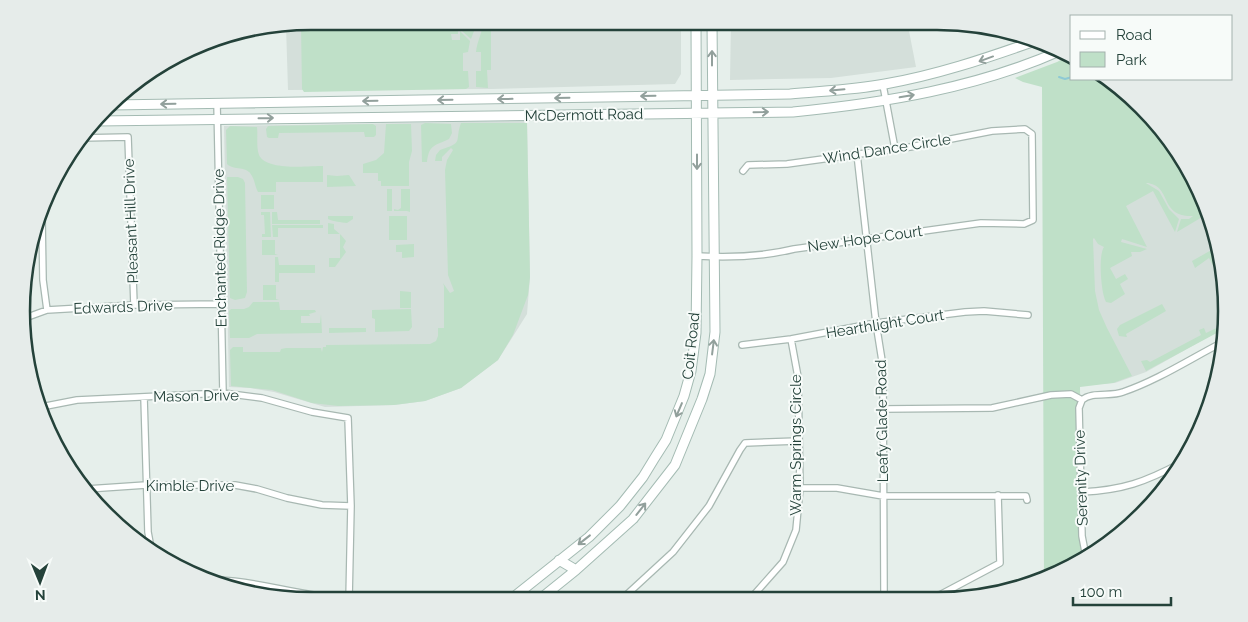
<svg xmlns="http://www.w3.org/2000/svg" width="1248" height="622" viewBox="0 0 1248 622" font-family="Raleway,sans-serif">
	<rect width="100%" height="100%" fill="#e6efeb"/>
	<!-- built -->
	<path fill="#d4dfda" d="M311,21L681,22V74L675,84L491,89L288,90L286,25Z
		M731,22H861L909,31L916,67L831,78L730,80Z
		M527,121L530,277L527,314L498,360L461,388L425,401L394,405L325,407L274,392L250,388L229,387L224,126Z
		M1189,180L1211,218L1226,327L1146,372L1115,383L1080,385L1078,189Z"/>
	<!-- green -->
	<path fill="#bfe0c8" d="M311,21L314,24H357L358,27L349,28H358V31L359,24L446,23L444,31H458V34H451L452,40H460V31L470,41L468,52L463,53V71H468L469,87L466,89L304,92L302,89L301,25Z
		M472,21H475L474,31L471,39L462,31V26H471Z
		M483,21H491V70H487L488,88L476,87V71H481V52H476C477,41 483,32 483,21Z
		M1070,55L1072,56V79H1101L1155,120L1209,213L1177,232L1181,219H1189L1193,216C1158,217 1173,185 1146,183L1159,191L1169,209L1179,219L1175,232L1153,191L1126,206L1147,247L1122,239L1121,242L1147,249L1140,252H1131L1132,256L1110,268L1116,279L1125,274L1128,279L1120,284L1125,294L1111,303L1106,302C1101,294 1098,255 1104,247L1098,244L1094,238L1093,239L1095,291L1099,310L1107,328L1132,376L1113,383L1080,387L1082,559L1044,580L1042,87L1023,82L1015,78L1057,62Z
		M425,123L451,124L452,133L449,139C435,146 429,144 427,162H422L421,125Z
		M461,123H527L530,277L528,295L513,335L498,360L461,388L425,401L394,405L338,406L312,403L272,390L231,386L230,350L233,347H243V352H280L281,349L286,348H321L322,352L323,347H326V345L430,344L436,341L438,336V328H444V286L443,283L450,293L454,291L448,275L445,170L447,160L453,150L451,148L442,157V161H435L436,155L440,150C465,142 454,142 461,123Z
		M373,124L376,126V135L374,137H365L364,132L279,133L278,138H269L267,137L266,129L268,126Z
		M386,124H411L412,151L409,162V186H381V181H378V173H363V164L376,160L384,153Z
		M230,126L257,127C258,135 256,147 259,155C266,171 308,166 323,166V182H276V192H258C255,187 255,181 252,176C247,165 234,171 227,164L226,130Z
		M327,175L337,176L349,175L356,186L327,187Z
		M227,177H238L243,179L245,183L247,292L245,298L235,300L230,298Z
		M387,189H392V211H387Z
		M401,189H410V212L407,211H394V209L398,210L401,208Z
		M261,195H274V209H261Z
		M261,212H270L271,237H262V234H265L264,215H261Z
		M272,212H277L278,220H320V224H272Z
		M328,216H353V219L347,223C341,222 334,222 328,219Z
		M389,216H407V240H389Z
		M328,223L334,224V229L341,235L346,241L343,247L346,252L335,267H329V258H340V234H328Z
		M272,225H323V228H278V237H273Z
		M262,240H275V254L278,255H262Z
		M414,244V257L402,258V252H396V245Z
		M1215,248L1218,269L1216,271L1209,258L1195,268L1192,261Z
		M275,257H278L279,265H315V273H279V282H275Z
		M263,285H276V299L279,300H263Z
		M400,291L411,292V308H400Z
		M253,302H279L280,310H315L316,312L309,314L310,316H301V323H320L321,314L322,333L257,334L249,338H230L229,311L231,309H244L249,307Z
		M1162,304L1166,311L1126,334L1127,337L1119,336L1117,329L1120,325Z
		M411,309L412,327L409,331L375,332V319L372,318V310Z
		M1225,324L1226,328L1146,371L1141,361L1147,360L1150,362L1201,335L1199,330L1204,328L1206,333Z
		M329,328H366V332L329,333Z"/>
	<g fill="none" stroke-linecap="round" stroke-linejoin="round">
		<!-- stream -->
		<path stroke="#8ec9d4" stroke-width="2" d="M1059,77L1065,79L1072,77"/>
		<!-- minor casing -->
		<g stroke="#a8b8b2" stroke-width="8">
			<path id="minor" d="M883,85L895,149
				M217,103L223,393
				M81,138L128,137L134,305
				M857,154L876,323L883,367L884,592L887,599
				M42,217L43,280L47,310
				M697,256C730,258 761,257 794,249L981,223L1024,224L1033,220L1032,134L1025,129L992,131L910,147L787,164L748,165L743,171
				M25,318L47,310L134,305L222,304
				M742,345L791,339L876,323L965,312L984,311L1028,315
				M144,397L148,532L151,548
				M1082,400L1079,408L1082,536L1086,557
				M1082,400C1092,391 1111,397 1123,392C1158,380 1190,359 1223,342
				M41,407L77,400L223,393L262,398L312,412L348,418L351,506L349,600
				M883,409L992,408L1051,395L1071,394L1082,400
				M800,488H837L883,496H1026L1027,500
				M87,489L146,485H235L257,489L287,498L322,505L351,506
				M1082,492C1123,490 1145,482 1181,463
				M219,580C254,581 286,592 322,596C331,597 340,596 349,596
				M752,597L783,562L796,530L800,488L798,377L791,339
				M934,598L1000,563L998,495
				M622,599L673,552L709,506L740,450L745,443L798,441"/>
		</g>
		<!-- secondary casing -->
		<g stroke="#a4bbb3" stroke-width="11">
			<path id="secondary" d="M112,105L790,94C822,91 854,90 885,84C936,75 984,59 1032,42
				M97,121L793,112C884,103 977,88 1062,50
				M559,560L576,570
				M540,599L576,570L633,519L675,465L702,399L710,374L715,332L712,22
				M510,600L589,537L620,506L643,477L654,459L666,440L684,396L691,371L696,333L697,256L696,22"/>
		</g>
		<!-- minor -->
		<use href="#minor" stroke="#fff" stroke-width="5.5"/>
		<!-- secondary -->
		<use href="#secondary" stroke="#fff" stroke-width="9"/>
	</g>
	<!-- one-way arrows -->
	<defs><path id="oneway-shaft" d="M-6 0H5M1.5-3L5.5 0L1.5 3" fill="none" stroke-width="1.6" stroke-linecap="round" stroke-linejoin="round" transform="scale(1.25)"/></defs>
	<g stroke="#92a09c">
		<use href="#oneway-shaft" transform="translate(712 58) rotate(-90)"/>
		<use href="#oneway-shaft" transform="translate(986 59) rotate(160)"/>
		<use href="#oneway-shaft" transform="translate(837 90) rotate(175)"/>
		<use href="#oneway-shaft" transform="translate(648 96) rotate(179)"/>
		<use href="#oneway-shaft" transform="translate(907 96) rotate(-10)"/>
		<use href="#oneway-shaft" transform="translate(562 98) rotate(179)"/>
		<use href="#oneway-shaft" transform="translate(505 99) rotate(179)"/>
		<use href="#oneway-shaft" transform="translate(445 100) rotate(179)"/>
		<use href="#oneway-shaft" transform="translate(370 101) rotate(179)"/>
		<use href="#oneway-shaft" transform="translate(168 104) rotate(179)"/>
		<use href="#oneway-shaft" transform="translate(761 112) rotate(-1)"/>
		<use href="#oneway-shaft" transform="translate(266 118) rotate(-1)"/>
		<use href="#oneway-shaft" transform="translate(697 162) rotate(90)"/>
		<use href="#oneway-shaft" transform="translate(713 347) rotate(-83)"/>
		<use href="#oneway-shaft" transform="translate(679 410) rotate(113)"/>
		<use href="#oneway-shaft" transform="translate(641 509) rotate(-52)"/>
		<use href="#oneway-shaft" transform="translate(584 540) rotate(142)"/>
	</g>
	<g text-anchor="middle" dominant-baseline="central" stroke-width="4" stroke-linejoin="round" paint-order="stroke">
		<!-- street labels -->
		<g font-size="15" fill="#24423a" stroke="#f7fbf9">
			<text transform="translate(584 115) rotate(-1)">McDermott Road</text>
			<text transform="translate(887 149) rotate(-9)">Wind Dance Circle</text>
			<text transform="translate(131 221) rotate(-92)">Pleasant Hill Drive</text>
			<text transform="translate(865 239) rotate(-8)">New Hope Court</text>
			<text transform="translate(220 248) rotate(-91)">Enchanted Ridge Drive</text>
			<text transform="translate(123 307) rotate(-2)">Edwards Drive</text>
			<text transform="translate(885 324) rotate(-9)">Hearthlight Court</text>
			<text transform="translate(691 346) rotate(-84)">Coit Road</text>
			<text transform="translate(196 396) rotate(-1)">Mason Drive</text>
			<text transform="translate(882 421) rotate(-91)">Leafy Glade Road</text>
			<text transform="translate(796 445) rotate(-90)">Warm Springs Circle</text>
			<text transform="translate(1081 478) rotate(-92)">Serenity Drive</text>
			<text x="190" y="486">Kimble Drive</text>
		</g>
	</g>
	<!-- crop -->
	<path d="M0 0H1248V622H0ZM311 30H937A281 281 0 0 1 1218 311V311A281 281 0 0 1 937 592H311A281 281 0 0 1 30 311V311A281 281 0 0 1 311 30Z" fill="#e6ecea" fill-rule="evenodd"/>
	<path fill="none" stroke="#24423a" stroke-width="2.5" d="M311 30H937A281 281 0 0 1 1218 311V311A281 281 0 0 1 937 592H311A281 281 0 0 1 30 311V311A281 281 0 0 1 311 30Z"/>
	<!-- legend -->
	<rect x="1070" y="15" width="162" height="65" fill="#f7fbf9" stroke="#a3b1ad"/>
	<rect x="1080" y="31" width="25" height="8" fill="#ffffff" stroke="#a3b1ad"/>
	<text x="1116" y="40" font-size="15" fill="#24423a">Road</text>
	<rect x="1080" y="52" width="25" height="15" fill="#bfe0c8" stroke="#a3b1ad"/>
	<text x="1116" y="65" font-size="15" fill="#24423a">Park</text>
	<!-- north arrow -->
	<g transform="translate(40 582) rotate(179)" stroke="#f7fbf9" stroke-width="4" paint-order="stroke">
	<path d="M0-4L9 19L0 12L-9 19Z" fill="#24423a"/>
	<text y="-8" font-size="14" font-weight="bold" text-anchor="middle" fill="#24423a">N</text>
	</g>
	<!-- scale -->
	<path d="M1073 597v8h98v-8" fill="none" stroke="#24423a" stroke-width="2.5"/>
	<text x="1080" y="597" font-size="15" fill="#24423a" stroke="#f7fbf9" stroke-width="4" paint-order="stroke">100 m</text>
</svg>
